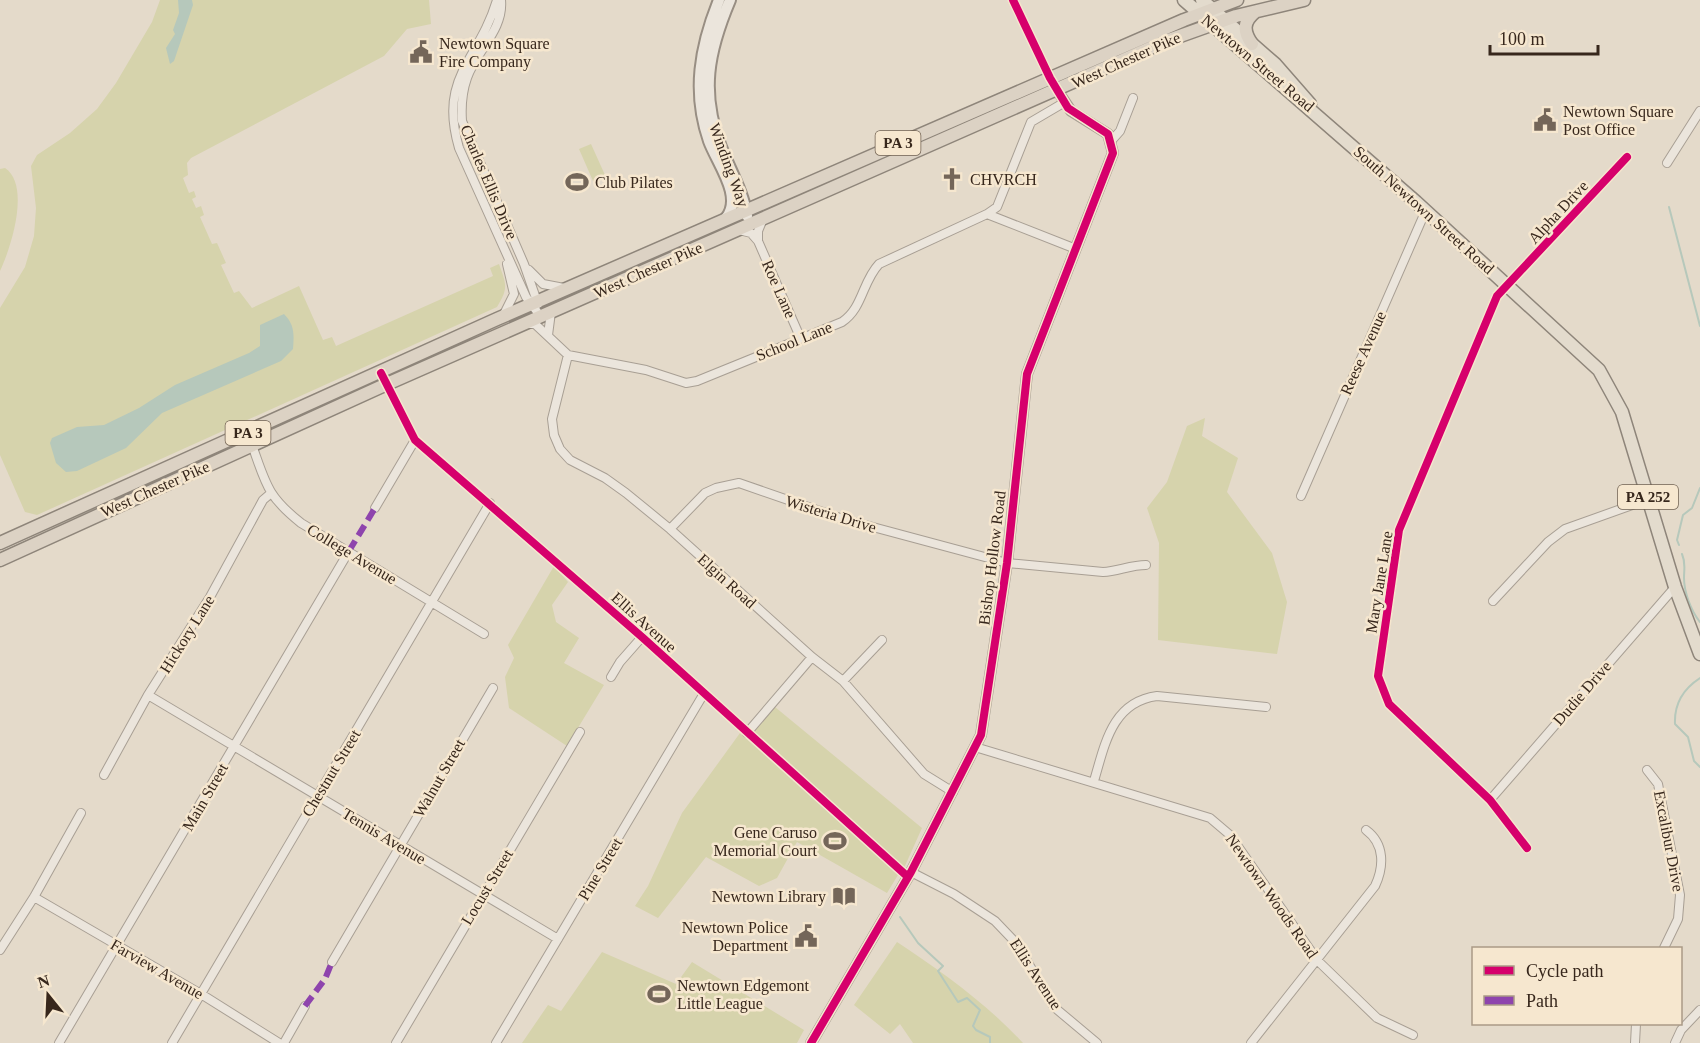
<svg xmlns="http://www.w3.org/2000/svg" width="1700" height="1043" viewBox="0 0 1700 1043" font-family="'Times New Roman',serif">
	<rect width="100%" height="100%" fill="#e4daca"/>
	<!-- green -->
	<path fill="#d6d3ac" d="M160,0H429L431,24L407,29L384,56L191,158L187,163L188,175L183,178L189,193L194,191L196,197L192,199L196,208L201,206L204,215L200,217L212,244L217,243L226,263L221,265L234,293L239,291L252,308L299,286L323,340L332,337L336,346L493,276L490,268L499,264C506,284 509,288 497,307L37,515L25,512L0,455V308L25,267L34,236L36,208L31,166L37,155L70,133L97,109L116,83L152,22Z
		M591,144L605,175L593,181L579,149Z
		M5,168C31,185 11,248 0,271V169Z
		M1205,418L1202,436L1238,458L1227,492L1272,553L1287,602L1277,654L1158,640L1159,543L1147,508L1167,482L1187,426Z
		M554,566L568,582L552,605L556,622L579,638L564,663L604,685L567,746L509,708L505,677L514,658L508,645Z
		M775,707L922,828L904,868L754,732Z
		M740,733L898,875L887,893L797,842L777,878L759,886L706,857L658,918L635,906L648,886L682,813Z
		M897,942C942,972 986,1003 1023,1043H913L900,1024L890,1034L854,1005Z
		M602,952L676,984L692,962L804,1030L797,1043H522L548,1005L561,1011Z"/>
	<!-- water -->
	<path fill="#b6c8bb" d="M178,0H192L193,5L174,61L170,64L166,48L175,34L173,30L179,13Z
		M284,314C295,325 294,335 293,349L281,361L162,413L126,448L77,471L66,472L56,463L50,443L52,438L77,427L104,425L139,408L175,385L249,353L260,346V325Z"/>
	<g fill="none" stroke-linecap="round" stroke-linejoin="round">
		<!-- stream -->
		<path stroke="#b6c8bb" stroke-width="2" d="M1669,207L1700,326
			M1679,545L1677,540L1683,515L1692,508L1700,488
			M1682,554C1686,563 1684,568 1684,578C1684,592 1691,611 1700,622
			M1700,678C1683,689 1674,703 1675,724L1688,737L1694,761L1700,767
			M900,917L918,943L943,966L938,971L958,1002L967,998L980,1010L973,1026L976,1030L990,1037V1043"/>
		<!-- minor casing -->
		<g stroke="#a89f94" stroke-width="10">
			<path id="minor" d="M497,0C479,61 438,76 459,148L526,297L541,317
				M501,0C504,30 476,51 467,78C462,92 461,106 462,121L524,264L538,304
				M1013,0L1050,78
				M1112,140L1120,131L1133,98
				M1667,163L1700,111
				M987,214L997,207L1031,122L1065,102
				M739,230L751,233L758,241L800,337
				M758,241V231L763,219
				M529,270L543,284L564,288
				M504,314L514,294L507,264
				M527,324H535L568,355L646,370L686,383L697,381L842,322C863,308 862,282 879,264L987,214L1076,249
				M548,335L551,312
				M568,355L552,419L554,435L560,449L570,460L605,478L626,493L670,529L812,657L843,681L924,774L953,792
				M381,373L415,440L642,637L908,877
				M252,445C266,484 267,496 301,523L484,634
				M1301,496L1426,210
				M375,508L415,440
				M670,529L705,493L716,488L739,483L843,519L1007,563L1103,572C1118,571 1131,565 1146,565
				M1493,601L1548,542L1565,529L1649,499
				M611,677L620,662L642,637
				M843,681L882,640
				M148,695L558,939
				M747,733L812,657
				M975,747L1210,818L1230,835L1318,961L1377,1018L1413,1035
				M1647,770L1658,784L1680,895L1678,919L1664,948
				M104,775L148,695L210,597L263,500L270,494
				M1094,781C1105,744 1112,702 1157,696L1266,707
				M1490,800L1675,587
				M1527,848L1490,800L1389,704L1378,676L1399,530L1497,296L1627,157
				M911,872L954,894L995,921L1017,944L1054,1007L1097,1043
				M34,897L201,994L279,1043
				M0,950L34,897L81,813
				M332,962L493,688
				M59,1043L349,551
				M172,1043L490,503
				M284,1043L305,1006
				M396,1043L580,732
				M496,1043L703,695
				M1251,1043L1375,886C1384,867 1385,844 1366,830
				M1635,1043L1636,1024
				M1675,1043L1681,1030L1700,1010"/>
		</g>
		<!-- tertiary casing -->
		<g stroke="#a89f94" stroke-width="12">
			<path id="tertiary" d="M811,1043L911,872L981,735L1007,563L1027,374L1113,153L1108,134L1071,111L1053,84"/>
		</g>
		<!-- secondary casing -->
		<g stroke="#988e83" stroke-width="14">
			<path id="secondary" d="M719,0C700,47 692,92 709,141C717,163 744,197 726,218
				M730,0C708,52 700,93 721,147C730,170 743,192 747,216"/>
		</g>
		<!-- primary casing -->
		<g stroke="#8e857a" stroke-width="15">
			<path id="primary" d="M1184,0L1416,202L1599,370L1622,412L1675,587L1700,654
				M1202,0L1275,64L1310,104"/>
		</g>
		<!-- trunk casing -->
		<g stroke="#8e857a" stroke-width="15">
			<path id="trunk" d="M1252,44C1243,31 1243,22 1255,12
				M0,543L497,319L1184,20L1237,0
				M0,560L387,384L1166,41L1236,16L1304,0"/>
		</g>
		<!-- minor -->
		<use href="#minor" stroke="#ebe5dc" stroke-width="8"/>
		<!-- tertiary -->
		<use href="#tertiary" stroke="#ebe5dc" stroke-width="9"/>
		<!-- secondary -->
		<use href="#secondary" stroke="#ebe5dc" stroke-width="10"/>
		<!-- primary -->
		<use href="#primary" stroke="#e3dbcd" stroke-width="12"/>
		<!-- trunk -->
		<use href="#trunk" stroke="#dcd2c4" stroke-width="12"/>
		<!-- quiet -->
		<path stroke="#8e44ad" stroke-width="6" stroke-dasharray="12 6" stroke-linecap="butt" d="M349,551L375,508
			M305,1006L325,979L332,962"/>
		<!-- cycleway casing -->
		<g stroke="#f6e7cf" stroke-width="11">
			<path id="cycleway" d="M381,373L415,440L642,637L908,877
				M1527,848L1490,800L1389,704L1378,676L1399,530L1497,296L1627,157
				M811,1043L911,872L981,735L1007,563L1027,374L1113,153L1108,134L1068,108L1050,78L1013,0"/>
		</g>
		<!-- cycleway -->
		<use href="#cycleway" stroke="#d6006c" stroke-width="8"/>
	</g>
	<!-- icons -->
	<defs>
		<g id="civic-bare" transform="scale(1.8)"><path d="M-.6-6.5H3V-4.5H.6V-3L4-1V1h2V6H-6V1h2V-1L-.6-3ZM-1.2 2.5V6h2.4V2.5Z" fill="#746659" stroke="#f6e7cf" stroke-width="2.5" paint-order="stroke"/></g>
		<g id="church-bare" transform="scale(1.8)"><path d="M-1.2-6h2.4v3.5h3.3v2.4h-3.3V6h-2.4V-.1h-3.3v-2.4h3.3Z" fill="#746659" stroke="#f6e7cf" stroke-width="2.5" paint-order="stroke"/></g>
		<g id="stadium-bare" transform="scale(1.8)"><path d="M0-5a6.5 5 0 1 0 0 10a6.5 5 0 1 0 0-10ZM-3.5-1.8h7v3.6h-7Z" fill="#746659" stroke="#f6e7cf" stroke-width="2.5" paint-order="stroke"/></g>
		<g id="library-bare" transform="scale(1.8)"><path d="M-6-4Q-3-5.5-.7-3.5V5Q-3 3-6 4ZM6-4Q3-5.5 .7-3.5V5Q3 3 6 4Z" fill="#746659" stroke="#f6e7cf" stroke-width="2.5" paint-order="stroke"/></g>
	</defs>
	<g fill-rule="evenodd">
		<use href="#civic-bare" x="421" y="52"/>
		<use href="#civic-bare" x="1545" y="120"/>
		<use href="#church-bare" x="952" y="179"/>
		<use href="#stadium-bare" x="577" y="182"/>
		<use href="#stadium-bare" x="835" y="841"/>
		<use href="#library-bare" x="844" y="896"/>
		<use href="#civic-bare" x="806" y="936"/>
		<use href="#stadium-bare" x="659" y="994"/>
	</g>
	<g text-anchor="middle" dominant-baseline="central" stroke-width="5" stroke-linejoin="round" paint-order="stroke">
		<!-- shield labels -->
		<g fill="#f6e7cf" stroke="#706152" stroke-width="1.5">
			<rect x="875.5" y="131" width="45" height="24" rx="4.5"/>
			<rect x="225.5" y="421" width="45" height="24" rx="4.5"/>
			<rect x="1618" y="485" width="60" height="24" rx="4.5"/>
		</g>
		<g font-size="15" font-weight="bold" fill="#37271c">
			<text x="898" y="143">PA 3</text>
			<text x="248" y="433">PA 3</text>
			<text x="1648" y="497">PA 252</text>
		</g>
		<!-- poi labels -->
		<g font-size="16" fill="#37271c" stroke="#f6e7cf" text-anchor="start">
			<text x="439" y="43">Newtown Square<tspan x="439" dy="18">Fire Company</tspan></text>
			<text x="1563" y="111">Newtown Square<tspan x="1563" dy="18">Post Office</tspan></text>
			<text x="970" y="179">CHVRCH</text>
			<text x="595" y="182">Club Pilates</text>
			<text x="817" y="832" text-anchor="end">Gene Caruso<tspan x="817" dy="18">Memorial Court</tspan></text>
			<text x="826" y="896" text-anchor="end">Newtown Library</text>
			<text x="788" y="927" text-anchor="end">Newtown Police<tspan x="788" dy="18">Department</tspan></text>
			<text x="677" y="985">Newtown Edgemont<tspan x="677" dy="18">Little League</tspan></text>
		</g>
		<!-- street labels -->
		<g font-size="16" fill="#37271c" stroke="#f6e7cf">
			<text transform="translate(1126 60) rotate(-24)">West Chester Pike</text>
			<text transform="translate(1258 63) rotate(40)">Newtown Street Road</text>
			<text transform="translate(729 165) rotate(70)">Winding Way</text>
			<text transform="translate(489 182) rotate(67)">Charles Ellis Drive</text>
			<text transform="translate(1424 210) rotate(42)">South Newtown Street Road</text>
			<text transform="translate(1558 212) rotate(-47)">Alpha Drive</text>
			<text transform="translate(648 270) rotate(-24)">West Chester Pike</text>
			<text transform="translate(779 289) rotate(66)">Roe Lane</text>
			<text transform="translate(794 341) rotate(-22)">School Lane</text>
			<text transform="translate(1363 353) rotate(-66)">Reese Avenue</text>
			<text transform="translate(155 489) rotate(-24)">West Chester Pike</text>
			<text transform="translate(831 514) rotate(17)">Wisteria Drive</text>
			<text transform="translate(352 554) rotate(31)">College Avenue</text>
			<text transform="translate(992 558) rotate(-83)">Bishop Hollow Road</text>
			<text transform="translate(727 581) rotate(42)">Elgin Road</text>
			<text transform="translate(1379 582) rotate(-81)">Mary Jane Lane</text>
			<text transform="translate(644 622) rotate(42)">Ellis Avenue</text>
			<text transform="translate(187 634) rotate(-58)">Hickory Lane</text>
			<text transform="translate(1582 693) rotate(-49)">Dudie Drive</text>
			<text transform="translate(331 773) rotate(-59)">Chestnut Street</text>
			<text transform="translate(439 778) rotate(-60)">Walnut Street</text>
			<text transform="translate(205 797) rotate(-60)">Main Street</text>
			<text transform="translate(384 836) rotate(31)">Tennis Avenue</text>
			<text transform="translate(1669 841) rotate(79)">Excalibur Drive</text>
			<text transform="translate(600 869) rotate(-59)">Pine Street</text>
			<text transform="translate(487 887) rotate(-59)">Locust Street</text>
			<text transform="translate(1272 896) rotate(55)">Newtown Woods Road</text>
			<text transform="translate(157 969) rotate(30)">Farview Avenue</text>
			<text transform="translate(1036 974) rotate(57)">Ellis Avenue</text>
		</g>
	</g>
	<!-- legend -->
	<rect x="1472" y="947" width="210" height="78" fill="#f6e7cf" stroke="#aa9a87" stroke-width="1.5"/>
	<rect x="1484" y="966" width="30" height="9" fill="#d6006c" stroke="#aa9a87" stroke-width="1.5"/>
	<text x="1526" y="977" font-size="18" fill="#37271c">Cycle path</text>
	<rect x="1484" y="996" width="30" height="9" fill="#8e44ad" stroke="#aa9a87" stroke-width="1.5"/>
	<text x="1526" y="1007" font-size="18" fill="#37271c">Path</text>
	<!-- north arrow -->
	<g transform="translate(48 995) rotate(342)" stroke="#f6e7cf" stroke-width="4.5" paint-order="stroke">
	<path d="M0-4.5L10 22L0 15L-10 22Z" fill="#37271c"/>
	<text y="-9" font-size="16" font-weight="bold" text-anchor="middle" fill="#37271c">N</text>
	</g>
	<!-- scale -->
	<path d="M1490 45v9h108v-9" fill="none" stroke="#37271c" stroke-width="3"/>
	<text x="1499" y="45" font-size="18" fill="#37271c" stroke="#f6e7cf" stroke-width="4.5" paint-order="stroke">100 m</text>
</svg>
